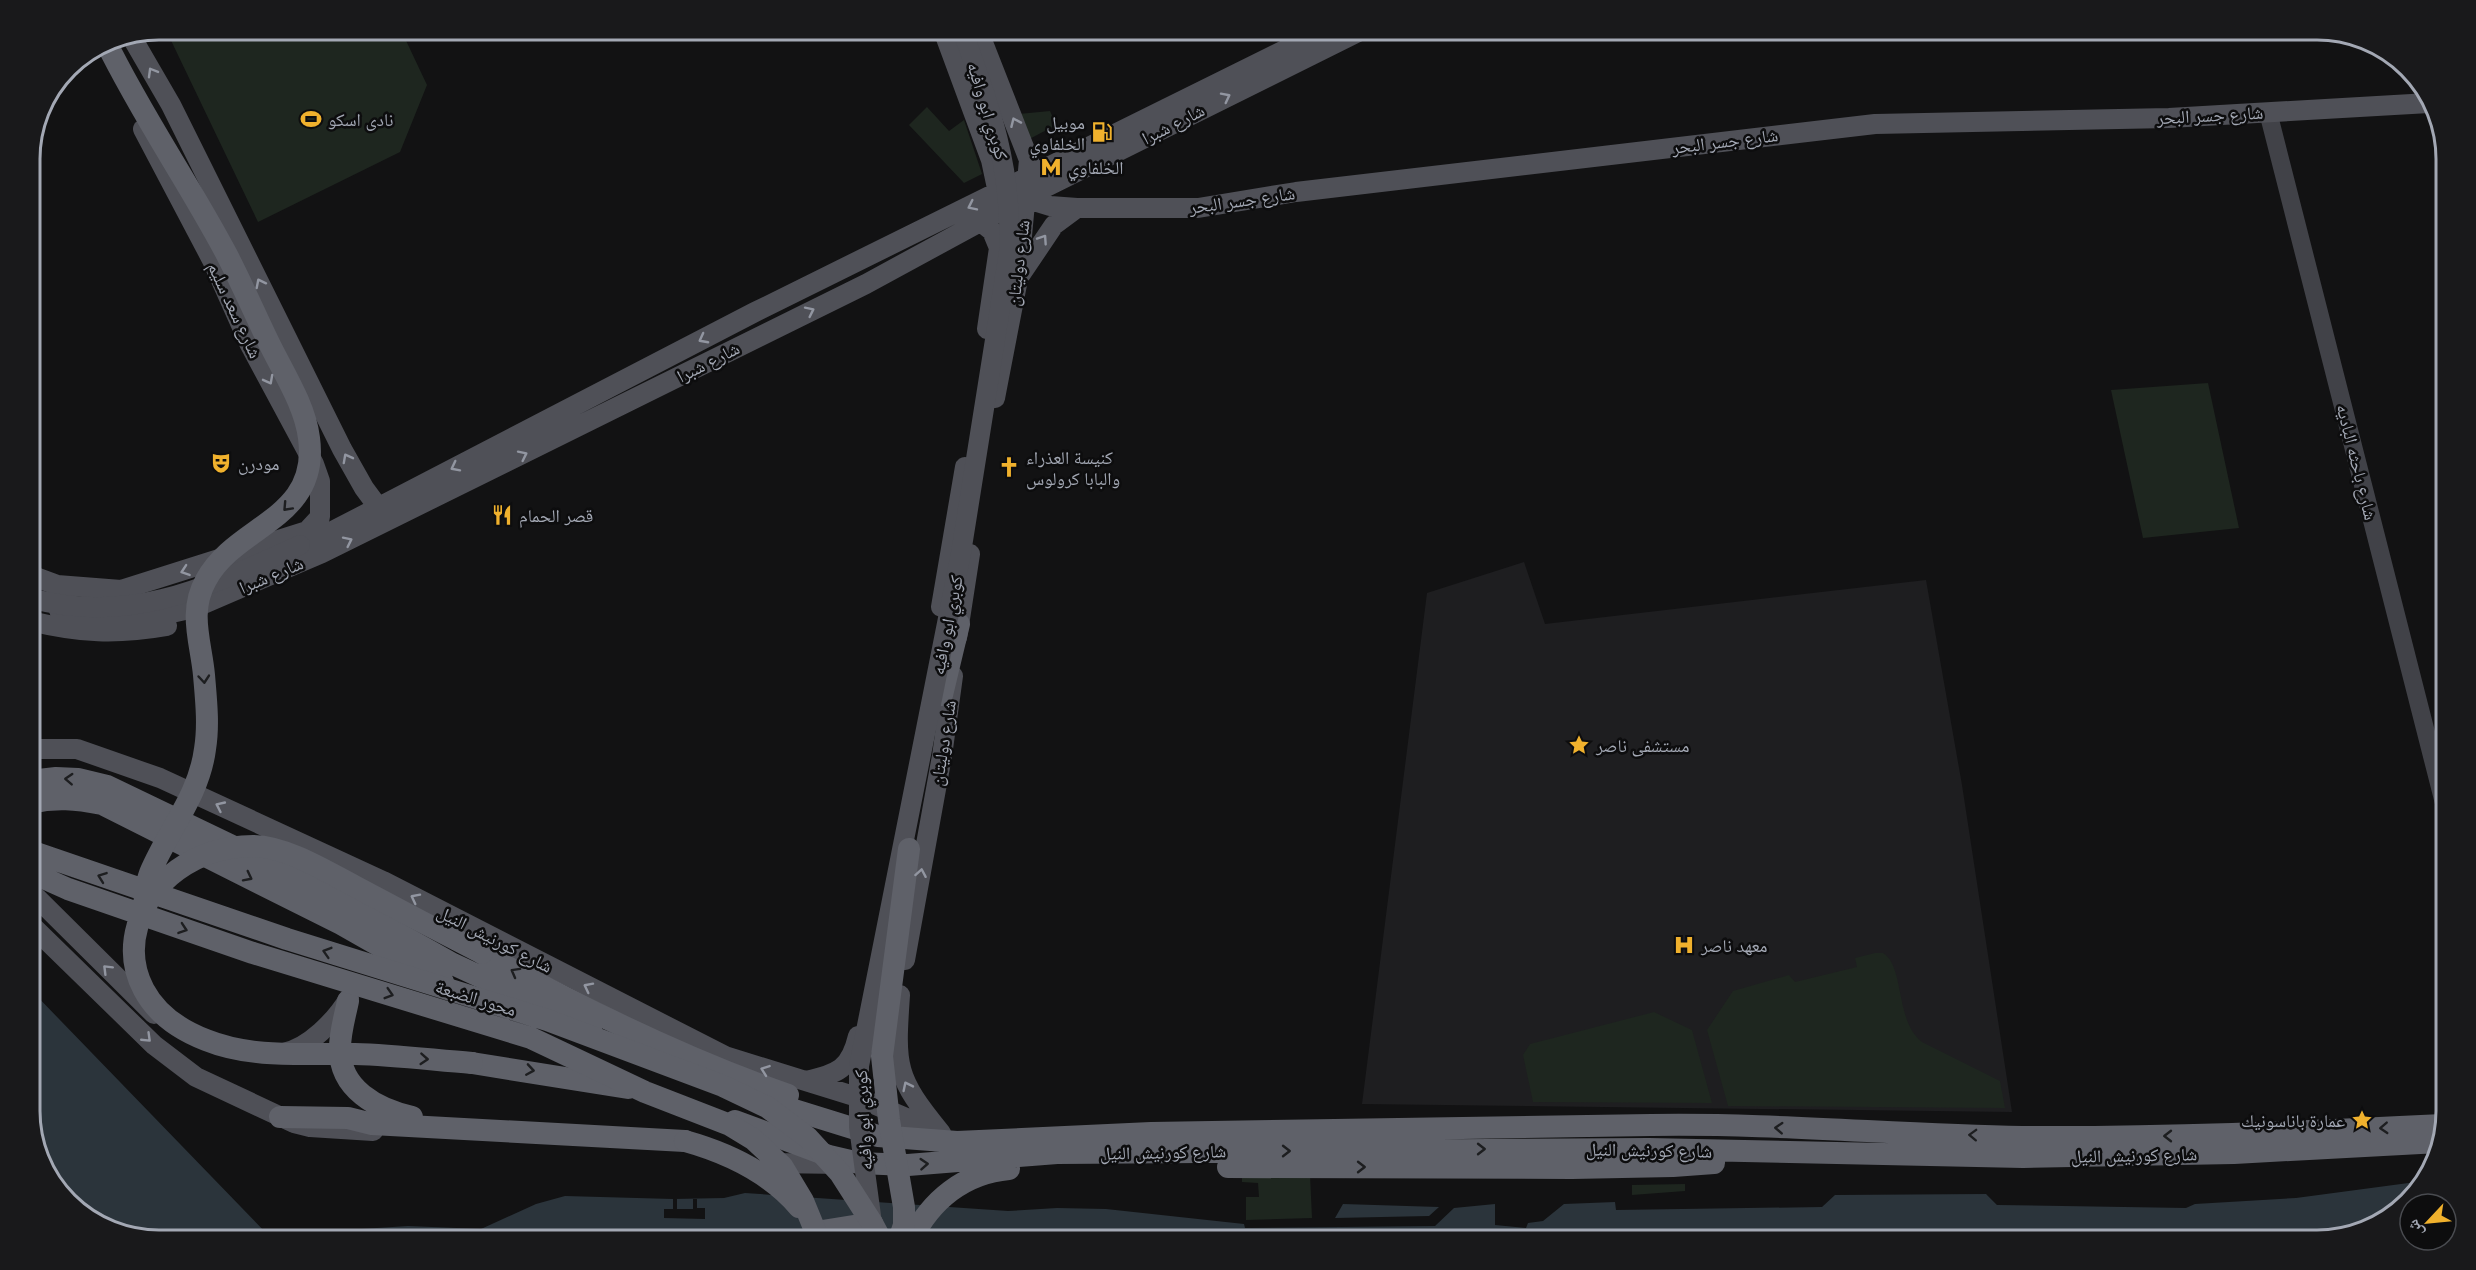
<svg xmlns="http://www.w3.org/2000/svg" width="2476" height="1270" viewBox="0 0 2476 1270" font-family="Raleway,'Noto Naskh Arabic',sans-serif">
	<rect width="100%" height="100%" fill="#121213"/>
	<!-- built -->
	<path fill="#1e1e20" d="M1524,562L1545,624L1926,580L1962,785L2012,1112L1362,1104L1427,593Z"/>
	<!-- green -->
	<path fill="#1e261f" d="M166,30H401L427,85L400,152L258,222Z
		M927,107L949,131L964,120L982,174L964,183L909,125Z
		M1050,111L1056,125L1018,145L1007,115Z
		M2208,383L2239,528L2143,538L2111,390Z
		M1875,953H1883C1905,966 1895,1022 1922,1042L2000,1081L2005,1108L1728,1106L1707,1030L1733,991L1789,975L1795,982L1857,967L1855,958Z
		M1654,1012L1692,1030L1712,1103L1533,1102L1523,1055L1530,1044Z
		M1310,1175L1312,1218L1246,1220V1197H1259L1258,1183L1242,1182V1177Z
		M1685,1184V1191L1632,1195V1185Z"/>
	<!-- water -->
	<path fill="#2b343b" d="M30,989L268,1235L408,1226L481,1229L536,1204L565,1196L673,1199L724,1198L745,1193L1008,1211L1057,1208L1106,1209L1244,1224L1245,1228L1435,1226L1454,1208L1495,1204V1225L1526,1228L1528,1223L1543,1221L1564,1204L1615,1202L1616,1210L1822,1207L1835,1195L1986,1194L1997,1205L2186,1208L2195,1204L2296,1198L2416,1182L2417,1185L2388,1218L2317,1240H159L102,1226L52,1182L30,1119Z
		M1343,1204L1439,1207L1429,1216L1335,1218Z"/>
	<!-- pier -->
	<path fill="#121213" d="M673,1199H677V1209H693V1199H697V1208H705V1219L664,1218V1209H673Z"/>
	<g fill="none" stroke-linecap="round" stroke-linejoin="round">
		<!-- secondary -->
		<path stroke="#414248" stroke-width="18" d="M2268,112L2446,811"/>
		<!-- primary -->
		<path stroke="#4f5057" stroke-width="20" d="M943,30L991,160L998,193
			M978,30L1029,160L1018,279L995,398
			M131,36L171,105L342,449L364,488L378,507
			M1024,198L1050,206L1077,208H1198L1296,192L1875,124L2169,118L2429,103
			M981,222L992,231L999,248L987,329
			M1021,274L1054,225L1077,208
			M300,545L327,534L755,312L1325,30
			M30,575L57,585L121,590L307,531L320,517V481L314,464L249,343L212,260L143,129
			M57,585L59,610L69,617L158,616L194,608L322,553L866,284L1024,198L1362,30
			M941,607L965,467
			M30,621C80,633 116,635 167,626
			M957,638L970,554
			M30,749H77L160,778L383,881L725,1056L857,1097L939,1132
			M30,891L154,1014
			M30,924L154,1045L196,1077L294,1123L310,1127L373,1131
			M905,960L942,756L953,676
			M900,995C895,1067 895,1077 941,1133
			M283,1053C309,1048 336,1020 349,998
			M806,1081C838,1073 850,1070 858,1036
			M770,1163L843,1164"/>
		<!-- highway -->
		<path stroke="#5f6169" stroke-width="22" d="M942,695L959,624
			M30,781L56,778L78,779L107,786L257,858L364,914L453,964L591,1028
			M30,803C56,797 76,799 102,804L341,924L443,982
			M482,953C582,1009 680,1057 788,1095
			M348,1001C345,1016 340,1032 340,1048C339,1089 377,1109 412,1117
			M472,1063L628,1088
			M762,1100L878,1136L957,1142L1151,1133L1651,1125C1775,1123 1898,1135 2022,1137C2162,1138 2302,1132 2443,1125
			M280,1117L348,1118L372,1124L685,1141
			M735,1121L829,1156L859,1163L908,1165L1057,1153L1649,1149L2023,1157L2234,1153L2439,1142
			M1228,1167L1572,1168L1673,1166L1714,1163
			M816,1232L872,1223L881,1240
			M911,1240C931,1200 964,1173 1009,1169"/>
		<!-- primary-bridge -->
		<path stroke="#4f5057" stroke-width="20" d="M30,598C131,626 210,586 300,545
			M872,1223L859,1127V1066L961,553L1009,252C1013,170 990,105 962,30"/>
		<!-- highway-bridge -->
		<path stroke="#5f6169" stroke-width="22" d="M106,42C142,116 189,183 227,255C242,284 255,314 269,343C283,372 305,405 309,438C320,520 236,524 206,580C188,612 201,642 204,675C206,699 209,725 205,749C199,796 168,830 150,873C146,883 145,895 144,906
			M30,851L287,939L547,1020L723,1086L767,1107L807,1137L840,1173L872,1223
			M30,872L68,889L253,953L531,1038L645,1092L730,1125L753,1139L782,1166L803,1201L819,1240
			M472,1063C433,1060 394,1055 355,1054C306,1053 253,1059 206,1040C81,992 133,847 253,846C286,846 329,873 358,888C399,910 441,932 482,953
			M685,1141C728,1153 769,1172 799,1207
			M899,1240L904,1225V1207L889,1120L882,1056L909,849"/>
	</g>
	<!-- one-way arrows -->
	<defs><path id="oneway-chevron" d="M-2-3.5L2.5 0L-2 3.5" fill="none" stroke-width="1.6" stroke-linecap="round" stroke-linejoin="round" transform="scale(1.5)"/></defs>
	<g stroke="#9296a1">
		<use href="#oneway-chevron" transform="translate(152 72) rotate(-120)"/>
		<use href="#oneway-chevron" transform="translate(1226 97) rotate(-27)"/>
		<use href="#oneway-chevron" transform="translate(1015 122) rotate(-114)"/>
		<use href="#oneway-chevron" transform="translate(972 206) rotate(154)"/>
		<use href="#oneway-chevron" transform="translate(1043 239) rotate(-56)"/>
		<use href="#oneway-chevron" transform="translate(260 283) rotate(-117)"/>
		<use href="#oneway-chevron" transform="translate(810 311) rotate(-26)"/>
		<use href="#oneway-chevron" transform="translate(703 339) rotate(152)"/>
		<use href="#oneway-chevron" transform="translate(269 380) rotate(62)"/>
		<use href="#oneway-chevron" transform="translate(523 455) rotate(-26)"/>
		<use href="#oneway-chevron" transform="translate(347 458) rotate(-118)"/>
		<use href="#oneway-chevron" transform="translate(455 467) rotate(153)"/>
		<use href="#oneway-chevron" transform="translate(348 541) rotate(-26)"/>
		<use href="#oneway-chevron" transform="translate(185 571) rotate(161)"/>
		<use href="#oneway-chevron" transform="translate(220 806) rotate(-155)"/>
		<use href="#oneway-chevron" transform="translate(921 873) rotate(-80)"/>
		<use href="#oneway-chevron" transform="translate(415 898) rotate(-153)"/>
		<use href="#oneway-chevron" transform="translate(107 969) rotate(-135)"/>
		<use href="#oneway-chevron" transform="translate(588 987) rotate(-153)"/>
		<use href="#oneway-chevron" transform="translate(147 1038) rotate(44)"/>
		<use href="#oneway-chevron" transform="translate(765 1070) rotate(-160)"/>
		<use href="#oneway-chevron" transform="translate(907 1086) rotate(-116)"/>
	</g>
	<g stroke="#1d1e20">
		<use href="#oneway-chevron" transform="translate(287 507) rotate(133)"/>
		<use href="#oneway-chevron" transform="translate(204 679) rotate(85)"/>
		<use href="#oneway-chevron" transform="translate(69 779) rotate(-177)"/>
		<use href="#oneway-chevron" transform="translate(102 877) rotate(-160)"/>
		<use href="#oneway-chevron" transform="translate(248 877) rotate(27)"/>
		<use href="#oneway-chevron" transform="translate(183 929) rotate(19)"/>
		<use href="#oneway-chevron" transform="translate(327 952) rotate(-163)"/>
		<use href="#oneway-chevron" transform="translate(515 972) rotate(-151)"/>
		<use href="#oneway-chevron" transform="translate(389 994) rotate(17)"/>
		<use href="#oneway-chevron" transform="translate(424 1059) rotate(4)"/>
		<use href="#oneway-chevron" transform="translate(530 1070) rotate(9)"/>
		<use href="#oneway-chevron" transform="translate(1779 1128) rotate(-177)"/>
		<use href="#oneway-chevron" transform="translate(2384 1128) rotate(177)"/>
		<use href="#oneway-chevron" transform="translate(1973 1135) rotate(-178)"/>
		<use href="#oneway-chevron" transform="translate(2168 1136) rotate(180)"/>
		<use href="#oneway-chevron" transform="translate(1481 1149)"/>
		<use href="#oneway-chevron" transform="translate(1286 1151)"/>
		<use href="#oneway-chevron" transform="translate(924 1164) rotate(-4)"/>
		<use href="#oneway-chevron" transform="translate(1361 1167)"/>
	</g>
	<!-- icons -->
	<defs>
		<g id="stadium-bare" transform="scale(1.62)"><path d="M0-5a6.5 5 0 1 0 0 10a6.5 5 0 1 0 0-10ZM-3.5-1.8h7v3.6h-7Z" fill="#f0b12d" stroke="#0d0d0e" stroke-width="2.5" paint-order="stroke"/></g>
		<g id="fuel-bare" transform="scale(1.62)"><path d="M-5.5-6h7V0h2V4h1.3V-2.5L3-4.5l.8-.8L6-3V5H2.5V1h-1V6h-7ZM-4.2-4.7v3.2H.2V-4.7Z" fill="#f0b12d" stroke="#0d0d0e" stroke-width="2.5" paint-order="stroke"/></g>
		<g id="metro-bare" transform="scale(1.62)"><path d="M-5.5 5V-5H-3L0 0L3-5H5.5V5H3V-.5L0 4L-3-.5V5Z" fill="#f0b12d" stroke="#0d0d0e" stroke-width="2.5" paint-order="stroke"/></g>
		<g id="theatre-bare" transform="scale(1.62)"><path d="M-5-5.5Q0-4 5-5.5V0Q5 5 0 6Q-5 5-5 0ZM-3.3-2.5H-1v1.5H-3.3ZM1-2.5H3.3v1.5H1ZM-2.8 1Q0 5.5 2.8 1Z" fill="#f0b12d" stroke="#0d0d0e" stroke-width="2.5" paint-order="stroke"/></g>
		<g id="church-bare" transform="scale(1.62)"><path d="M-1.2-6h2.4v3.5h3.3v2.4h-3.3V6h-2.4V-.1h-3.3v-2.4h3.3Z" fill="#f0b12d" stroke="#0d0d0e" stroke-width="2.5" paint-order="stroke"/></g>
		<g id="restaurant-bare" transform="scale(1.62)"><path d="M-5-6h1v4h1v-4h1v4h1v-4h1v5L-1.5 .5V6h-2V.5L-5-1ZM5-6V6H3V1.5H1.5Q1.5-4 5-6Z" fill="#f0b12d" stroke="#0d0d0e" stroke-width="2.5" paint-order="stroke"/></g>
		<g id="sight-bare" transform="scale(1.62)"><path d="M0-6L1.8-2.2L6-1.7L2.9 1.2L3.7 5.4L0 3.3L-3.7 5.4L-2.9 1.2L-6-1.7L-1.8-2.2Z" fill="#f0b12d" stroke="#0d0d0e" stroke-width="2.5" paint-order="stroke"/></g>
		<g id="hospital-bare" transform="scale(1.62)"><path d="M-5-5h3v3.5h4V-5h3V5h-3V1.5h-4V5h-3Z" fill="#f0b12d" stroke="#0d0d0e" stroke-width="2.5" paint-order="stroke"/></g>
	</defs>
	<g fill-rule="evenodd">
		<use href="#stadium-bare" x="311" y="119"/>
		<use href="#fuel-bare" x="1102" y="132"/>
		<use href="#metro-bare" x="1051" y="167"/>
		<use href="#theatre-bare" x="221" y="463"/>
		<use href="#church-bare" x="1009" y="467"/>
		<use href="#restaurant-bare" x="502" y="515"/>
		<use href="#sight-bare" x="1579" y="745"/>
		<use href="#hospital-bare" x="1684" y="945"/>
		<use href="#sight-bare" x="2362" y="1120"/>
	</g>
	<g text-anchor="middle" dominant-baseline="central" stroke-width="5" stroke-linejoin="round" paint-order="stroke">
		<!-- street labels -->
		<g font-size="18" fill="#a3a8b4" stroke="#0d0d0e">
			<text transform="translate(988 111) rotate(73)">كوبري ابو وافيه</text>
			<text transform="translate(2210 115) rotate(-3)">شارع جسر البحر</text>
			<text transform="translate(1173 124) rotate(-27)">شارع شبرا</text>
			<text transform="translate(1725 141) rotate(-7)">شارع جسر البحر</text>
			<text transform="translate(1242 200) rotate(-8)">شارع جسر البحر</text>
			<text transform="translate(1018 263) rotate(-83)">شارع دوليتان</text>
			<text transform="translate(235 310) rotate(65)">شارع سعد سليم</text>
			<text transform="translate(708 362) rotate(-27)">شارع شبرا</text>
			<text transform="translate(2357 462) rotate(76)">شارع باحثه الباديه</text>
			<text transform="translate(271 575) rotate(-23)">شارع شبرا</text>
			<text transform="translate(947 625) rotate(-79)">كوبري ابو وافيه</text>
			<text transform="translate(943 743) rotate(-81)">شارع دوليتان</text>
			<text transform="translate(495 939) rotate(27)">شارع كورنيش النيل</text>
			<text transform="translate(476 998) rotate(17)">محور الضبعة</text>
			<text transform="translate(863 1120) rotate(-93)">كوبري ابو وافيه</text>
			<text transform="translate(1649 1150) rotate(1)">شارع كورنيش النيل</text>
			<text transform="translate(1163 1152) rotate(-1)">شارع كورنيش النيل</text>
			<text transform="translate(2134 1155) rotate(-1)">شارع كورنيش النيل</text>
		</g>
		<!-- poi labels -->
		<g font-size="18" fill="#a3a8b4" stroke="#0d0d0e" text-anchor="start">
			<text x="328" y="119">نادى اسكو</text>
			<text x="1085" y="122" text-anchor="end">موبيل<tspan x="1085" dy="21">الخلفاوي</tspan></text>
			<text x="1068" y="167">الخلفاوي</text>
			<text x="1026" y="457">كنيسة العذراء<tspan x="1026" dy="21">والبابا كرولوس</tspan></text>
			<text x="238" y="463">مودرن</text>
			<text x="519" y="515">قصر الحمام</text>
			<text x="1596" y="745">مستشفى ناصر</text>
			<text x="1701" y="945">معهد ناصر</text>
			<text x="2345" y="1120" text-anchor="end">عمارة باناسونيك</text>
		</g>
	</g>
	<!-- crop -->
	<path d="M0 0H2476V1270H0ZM159 40H2317A119 119 0 0 1 2436 159V1111A119 119 0 0 1 2317 1230H159A119 119 0 0 1 40 1111V159A119 119 0 0 1 159 40Z" fill="#19191b" fill-rule="evenodd"/>
	<path fill="none" stroke="#a3a8b4" stroke-width="3" d="M159 40H2317A119 119 0 0 1 2436 159V1111A119 119 0 0 1 2317 1230H159A119 119 0 0 1 40 1111V159A119 119 0 0 1 159 40Z"/>
	<!-- north arrow -->
	<g transform="translate(2428 1222) rotate(244)"><circle r="28" fill="#0d0d0e" stroke="#494b50" stroke-width="1.5"/>
	<path d="M0-4.5L10 22L0 15L-10 22Z" fill="#f0b12d"/>
	<text y="-9" font-size="16" font-weight="bold" text-anchor="middle" fill="#a3a8b4">ش</text>
	</g>
</svg>
